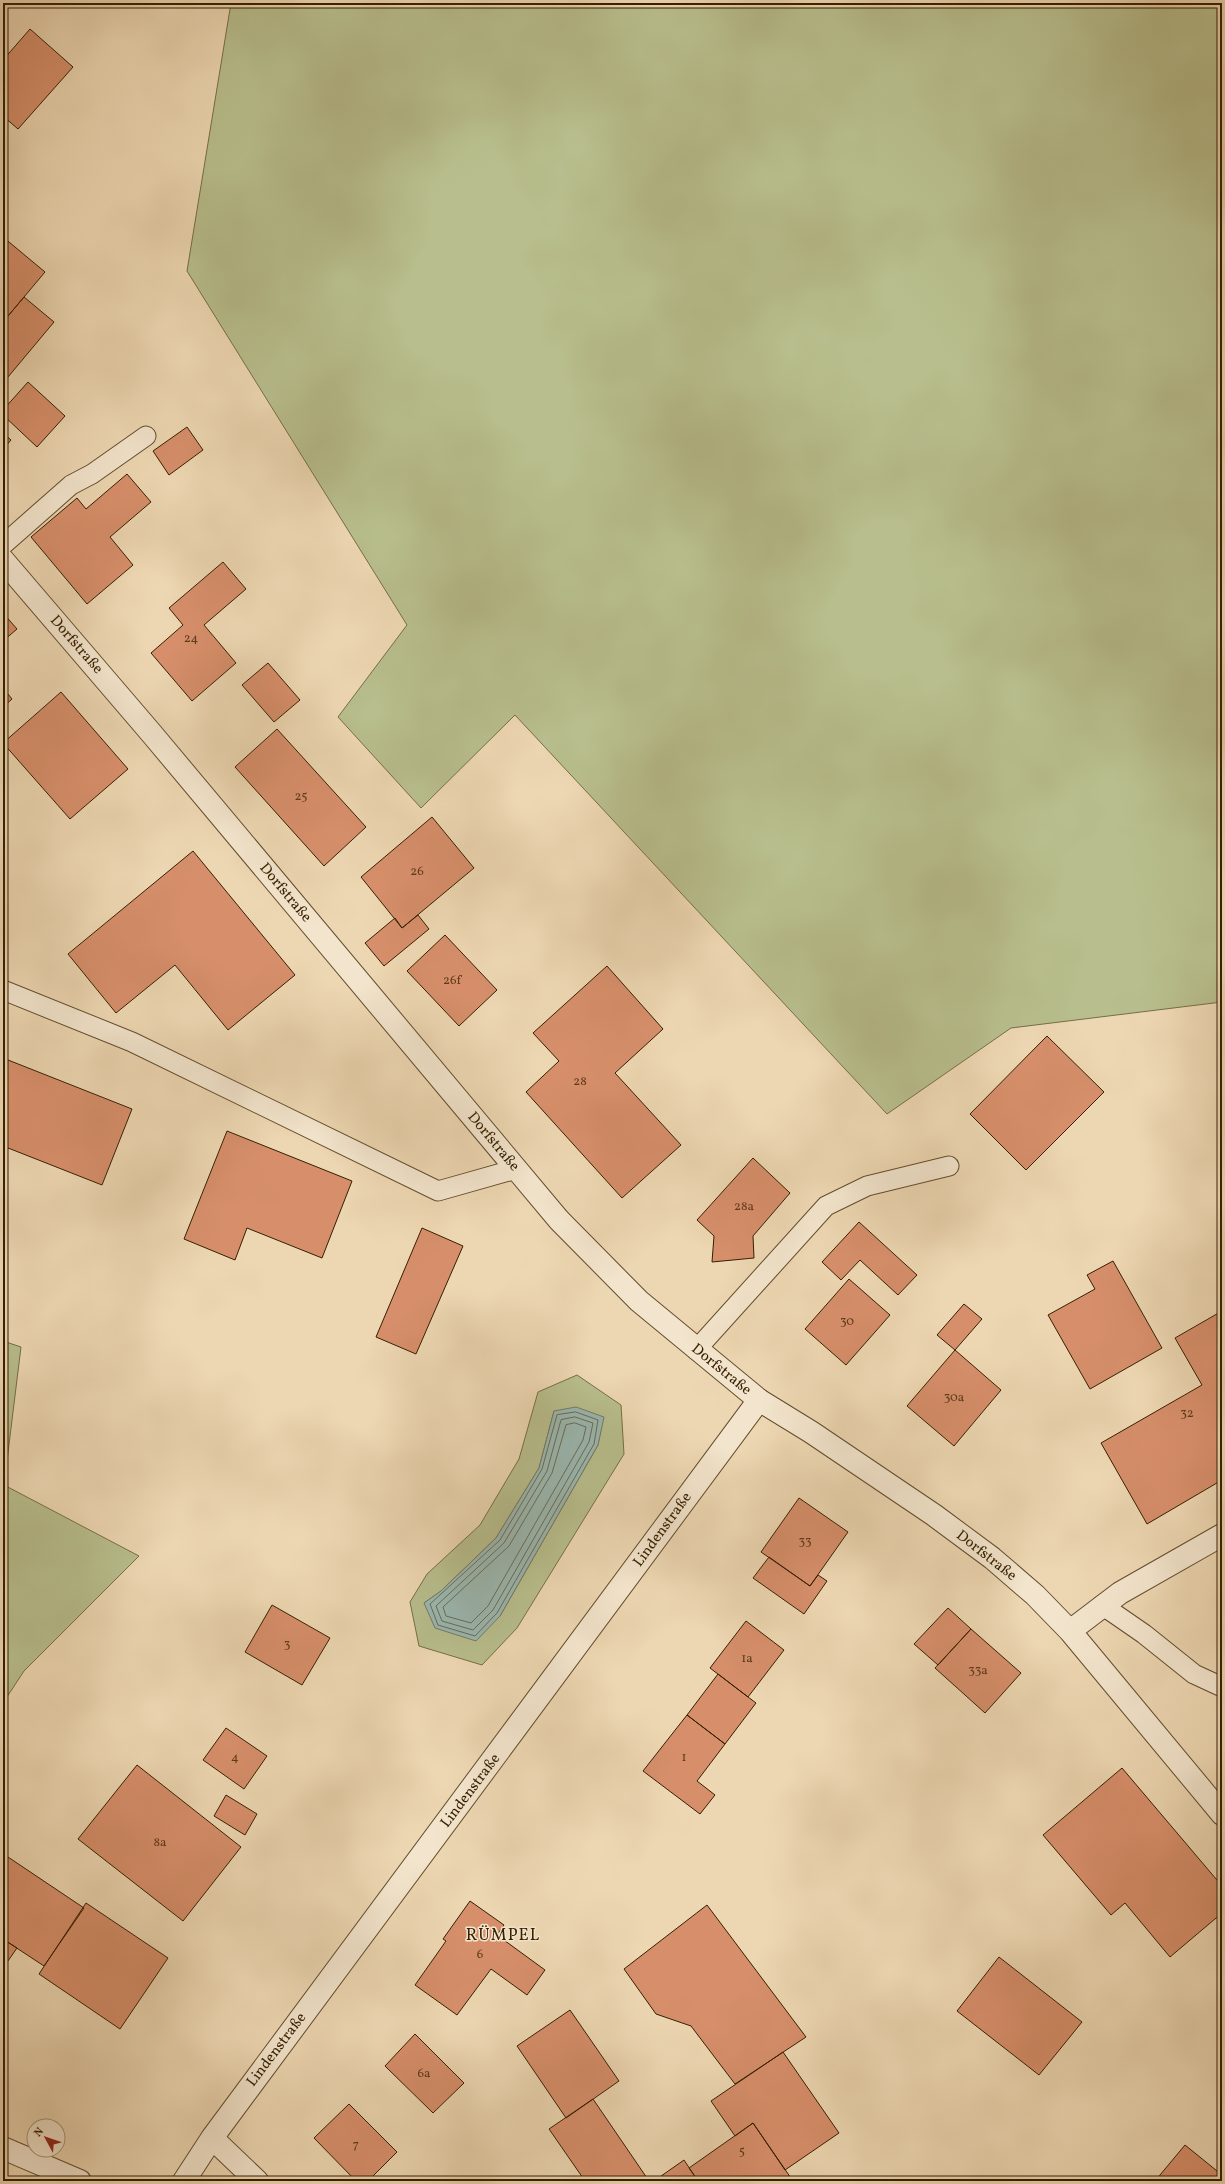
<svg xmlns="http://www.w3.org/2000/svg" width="1225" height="2184" viewBox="0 0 1225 2184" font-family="Vollkorn,serif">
	<rect width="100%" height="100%" fill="#edd7b2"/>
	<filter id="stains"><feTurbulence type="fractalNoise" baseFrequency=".005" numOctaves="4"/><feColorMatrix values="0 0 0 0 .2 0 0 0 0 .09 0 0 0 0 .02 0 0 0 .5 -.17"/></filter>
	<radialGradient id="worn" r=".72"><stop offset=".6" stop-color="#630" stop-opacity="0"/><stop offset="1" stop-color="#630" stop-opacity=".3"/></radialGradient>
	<!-- green -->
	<path fill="#b8be8d" stroke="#766e46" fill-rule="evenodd" d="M231,3H1222V1002L1011,1028L887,1114L515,715L421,808L338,717L407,625L187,271Z
		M3,1341L21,1347L4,1485L139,1556L24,1671L3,1703Z
		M577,1375L621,1405L624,1454L517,1628L482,1665L419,1646L410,1602L427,1574L480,1525L519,1459L538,1392ZM554,1411L603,1417L598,1445L500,1616L424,1603L441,1591L496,1538L539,1468Z"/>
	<!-- water -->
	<path fill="#9ab8b1" stroke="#727b6a" d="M576,1407L604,1417L598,1445L500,1616L476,1641L435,1628L424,1603L441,1591L496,1538L539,1468L554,1411Z"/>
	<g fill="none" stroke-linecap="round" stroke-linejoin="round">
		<!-- shore -->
		<path stroke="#686c58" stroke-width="1" d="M576,1412L598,1420L594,1444L497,1613L475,1636L438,1625L430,1604L500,1540L542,1469L557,1415Z
			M575,1417L593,1423L589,1442L493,1610L473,1630L442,1621L436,1606L504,1543L547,1471L561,1420Z
			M575,1423L586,1427L583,1440L488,1606L471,1623L446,1616L443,1607L509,1546L552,1473L566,1425Z"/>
	</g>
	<!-- building -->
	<path fill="#d78f6b" stroke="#351f00" d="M30,29L73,67L18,129L3,116V60Z
		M3,237L45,272L3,322Z
		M24,297L54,322L3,383V322Z
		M28,382L65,416L37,447L3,415V410Z
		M187,427L203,450L169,475L153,451Z
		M3,433L11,440L3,449Z
		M127,474L151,502L110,537L133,565L87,604L31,537L77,498L86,509Z
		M223,562L246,589L204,625L236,663L192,701L151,653L183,625L169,608Z
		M3,613L17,629L3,641Z
		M268,663L300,700L274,722L242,685Z
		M3,688L12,699L3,707Z
		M61,692L128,769L70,819L3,743Z
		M277,729L366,827L324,866L235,767Z
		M432,817L474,868L402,928L361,877Z
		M193,851L295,975L228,1030L175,965L116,1013L68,954Z
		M418,915L429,929L384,966L365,943L395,918L402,928Z
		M445,935L497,990L459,1026L407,971Z
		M607,966L663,1029L615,1073L681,1145L622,1198L526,1092L559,1061L533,1033Z
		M1047,1036L1104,1092L1026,1170L970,1114Z
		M3,1058L132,1109L102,1185L3,1146Z
		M227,1131L352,1181L322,1258L247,1228L235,1260L184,1239Z
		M753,1158L790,1193L753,1236L754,1258L712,1262L714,1236L697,1220Z
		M859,1222L917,1275L898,1295L860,1260L841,1280L822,1262Z
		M422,1228L463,1246L416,1354L376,1337Z
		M1113,1261L1162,1348L1090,1389L1048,1315L1095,1289L1087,1275Z
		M849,1279L890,1315L846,1365L805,1329Z
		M964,1304L982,1319L955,1350L937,1335Z
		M1222,1311V1480L1147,1524L1101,1443L1202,1385L1175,1338Z
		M955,1350L1001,1390L954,1446L907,1406Z
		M799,1498L848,1532L810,1586L761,1552Z
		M769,1557L810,1586L818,1575L827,1581L804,1614L753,1578Z
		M272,1605L330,1638L302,1685L245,1652Z
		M948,1608L971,1629L938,1665L914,1644Z
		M746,1621L784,1650L748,1697L710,1668Z
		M971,1629L1021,1673L985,1713L935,1668Z
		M718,1674L756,1703L725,1744L687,1715Z
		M687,1715L725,1744L697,1781L715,1795L700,1814L643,1771Z
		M226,1728L267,1756L244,1789L203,1760Z
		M137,1765L241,1847L183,1921L78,1839Z
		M1122,1768L1222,1886V1913L1170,1957L1125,1903L1111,1915L1043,1835Z
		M226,1795L257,1814L245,1835L214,1816Z
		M5,1855L84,1908L44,1966L3,1939Z
		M470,1901L504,1925L497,1935L545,1970L527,1995L491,1969L457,2015L415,1985L446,1941L443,1939Z
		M86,1903L168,1958L120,2029L39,1974Z
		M707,1905L806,2037L735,2084L691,2026L656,2014L624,1969Z
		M3,1939L17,1948L3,1968Z
		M999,1957L1082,2022L1039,2075L957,2011Z
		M570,2010L619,2081L566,2118L517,2046Z
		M415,2034L464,2083L433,2113L385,2066Z
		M783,2052L839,2133L785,2170L753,2123L735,2136L711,2101Z
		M593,2099L649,2181H585L549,2129Z
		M349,2104L397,2152L368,2181H356L314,2138Z
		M753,2123L793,2181H698L689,2168Z
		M1185,2145L1222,2175V2181H1155Z
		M684,2160L698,2181H654Z"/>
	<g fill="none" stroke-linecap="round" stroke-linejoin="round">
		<!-- service casing -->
		<g stroke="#634d2c" stroke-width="21">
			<path id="service" d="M3,545L71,485L92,474L146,436
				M3,990L132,1042L438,1191L516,1169
				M696,1350L826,1206L867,1186L949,1166
				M1102,1605L1144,1634L1194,1674L1222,1687"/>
		</g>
		<!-- minor casing -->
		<g stroke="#634d2c" stroke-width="24">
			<path id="minor" d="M212,2138L257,2181
				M3,2148L80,2181
				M184,2181L212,2138L759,1400"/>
		</g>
		<!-- tertiary casing -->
		<g stroke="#634d2c" stroke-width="24">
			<path id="tertiary" d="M3,560L152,734L559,1220L639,1301L759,1400L811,1432L934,1515L992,1558L1035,1595L1070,1631L1222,1814
				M1070,1631L1120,1593L1222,1535"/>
		</g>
		<!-- service -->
		<use href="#service" stroke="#f3e5cd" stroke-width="19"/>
		<!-- minor -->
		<use href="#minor" stroke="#f3e5cd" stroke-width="22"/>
		<!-- tertiary -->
		<use href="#tertiary" stroke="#f3e5cd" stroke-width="22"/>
	</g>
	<g text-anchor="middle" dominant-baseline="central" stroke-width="3" stroke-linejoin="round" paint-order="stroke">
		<!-- number labels -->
		<g font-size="13" fill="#5e3b1b">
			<text x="191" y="639">24</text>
			<text x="301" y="797">25</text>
			<text x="417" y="872">26</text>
			<text x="452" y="981">26f</text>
			<text x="580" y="1082">28</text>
			<text x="744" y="1207">28a</text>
			<text x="847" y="1322">30</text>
			<text x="954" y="1398">30a</text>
			<text x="1187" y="1414">32</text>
			<text x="805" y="1542">33</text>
			<text x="287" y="1645">3</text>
			<text x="747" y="1659">1a</text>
			<text x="978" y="1671">33a</text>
			<text x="235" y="1758">4</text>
			<text x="684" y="1758">1</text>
			<text x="160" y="1843">8a</text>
			<text x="480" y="1955">6</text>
			<text x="424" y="2074">6a</text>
			<text x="356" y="2145">7</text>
			<text x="742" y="2152">5</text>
		</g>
		<!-- street labels -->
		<g font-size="15" fill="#351f00" stroke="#f3e5cd">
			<text transform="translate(76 645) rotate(49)">Dorfstraße</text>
			<text transform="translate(285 893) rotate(50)">Dorfstraße</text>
			<text transform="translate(493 1142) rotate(50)">Dorfstraße</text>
			<text transform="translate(721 1370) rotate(39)">Dorfstraße</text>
			<text transform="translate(663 1530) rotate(-54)">Lindenstraße</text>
			<text transform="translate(986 1556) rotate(38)">Dorfstraße</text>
			<text transform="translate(471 1791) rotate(-53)">Lindenstraße</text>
			<text transform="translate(277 2050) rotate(-53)">Lindenstraße</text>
		</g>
		<!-- quarter labels -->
		<g font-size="17" letter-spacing="1" fill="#351f00" stroke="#f3e5cd">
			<text x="503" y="1935">RÜMPEL</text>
		</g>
	</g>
	<!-- margin -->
	<rect width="1225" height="2184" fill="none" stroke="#edd7b2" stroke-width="16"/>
	<rect x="4" y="4" width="1217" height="2176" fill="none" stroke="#351f00" stroke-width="2"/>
	<rect x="8" y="8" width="1209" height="2168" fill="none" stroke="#351f00"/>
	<!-- north arrow -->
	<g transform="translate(46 2138) rotate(310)"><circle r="19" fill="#f3e5cd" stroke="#a7967b"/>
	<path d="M0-3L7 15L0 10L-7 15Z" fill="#8f2418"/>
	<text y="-6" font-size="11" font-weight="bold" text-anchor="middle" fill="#351f00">N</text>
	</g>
	<rect width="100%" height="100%" filter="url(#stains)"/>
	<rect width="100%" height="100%" fill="url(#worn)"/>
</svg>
